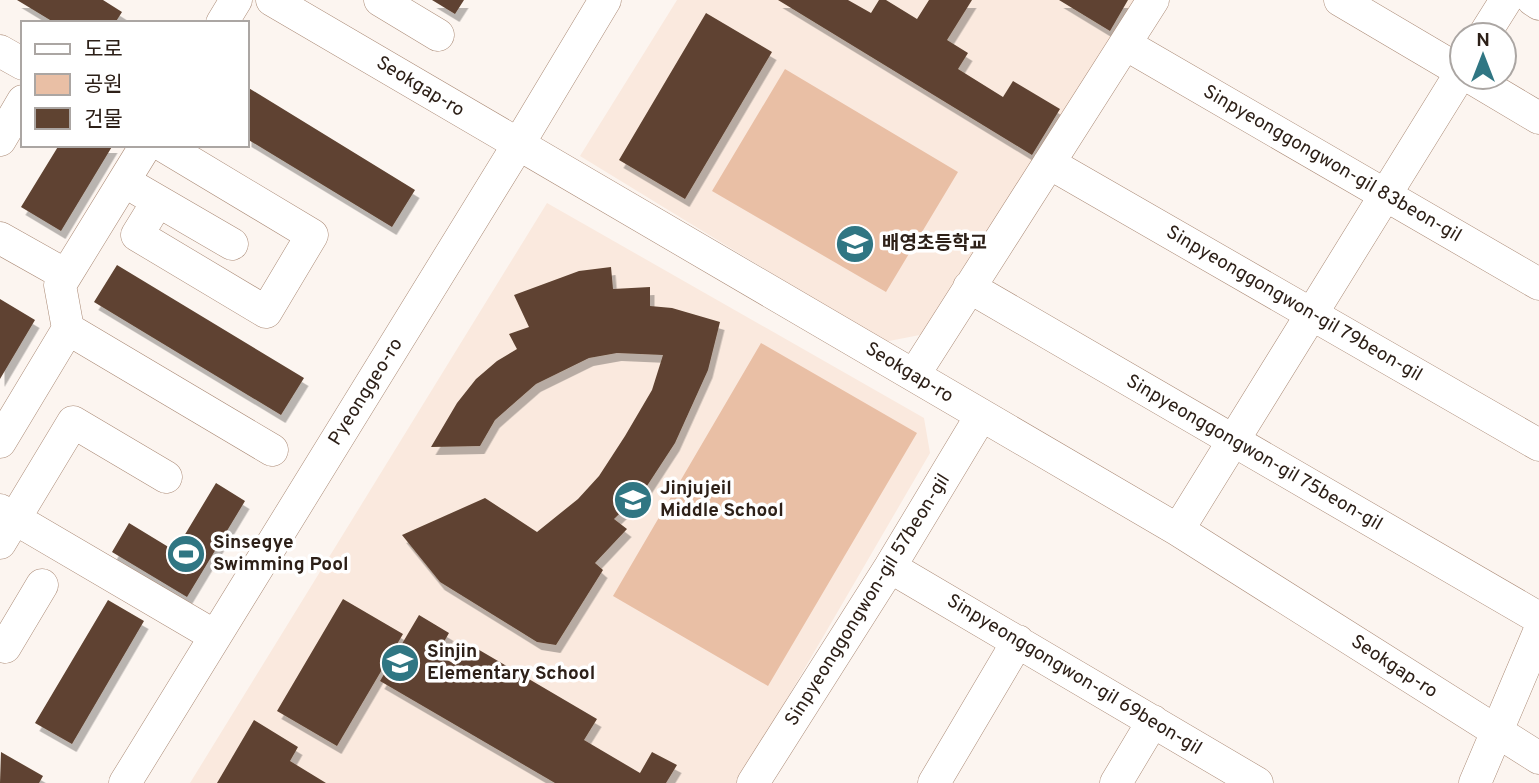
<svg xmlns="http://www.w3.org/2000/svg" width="1539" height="783" viewBox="0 0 1539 783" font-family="Overpass,'Noto Sans KR',sans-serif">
	<defs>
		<filter id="shadow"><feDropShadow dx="4.5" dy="8" stdDeviation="0" flood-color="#0004"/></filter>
	</defs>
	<rect width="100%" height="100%" fill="#fcf5f0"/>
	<!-- built -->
	<path fill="#fae9de" d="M677,0H1140L930,333L884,342L580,156Z
		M547,203L924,418L930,453L738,783H190Z"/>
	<!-- green -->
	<path fill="#e9bfa5" d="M785,69L958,172L886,292L712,191Z
		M761,343L917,433L768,686L613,596Z"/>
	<!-- building -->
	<path fill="#5f4331" filter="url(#shadow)" d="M17,0H103L122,12L115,23H55Z
		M432,0H464L455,14Z
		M778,0H848L871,13L879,0H886L917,19L929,0H972L947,40L968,53L958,69L1003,97L1013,81L1060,109L1032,155Z
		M1059,0H1128L1110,31Z
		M706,13L772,52L685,199L619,160Z
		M247,87L415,190L392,227L247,139Z
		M59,145H113L61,231L21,207Z
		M117,265L304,378L281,415L94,302Z
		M611,267L613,289L650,287V306L672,308L720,322L708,370L675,443L645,489L614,519L627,529L595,563L603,570L556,645L537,642L440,582L402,535L485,498L537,532L578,499L599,476L625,436L652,390L663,355L617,353L589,358L536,384L495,420L480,446L431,447L457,403L476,379L497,361L517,349L509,334L529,327L514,295L579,271Z
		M0,299L35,320L0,379Z
		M216,483L245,501L187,597L112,552L129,523L175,551Z
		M343,599L403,634L337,746L277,711Z
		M108,600L144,621L72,744L35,723Z
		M419,615L449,633L437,654L456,665L469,644L597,719L584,740L640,773L652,752L677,765L666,783H555L380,681Z
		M254,720L298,747L290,761L326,783H217Z
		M1,752L43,776L39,783H0Z"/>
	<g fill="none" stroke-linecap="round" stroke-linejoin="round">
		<!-- minor casing -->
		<g stroke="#ab8b77" stroke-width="33">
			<path id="minor" d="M272,0L1178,530L1539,758
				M380,0L438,35
				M1340,0L1462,72
				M1533,0L1539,4
				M222,23L236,0
				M1484,35L1506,0
				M1125,44L1539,284
				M0,51L23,64
				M1470,77L1539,118
				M0,140L23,101
				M1049,163L1539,445
				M139,190L232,244
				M158,201L137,235L266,312L312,235L162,145
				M0,238L66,275
				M969,287L1539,618
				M68,329L272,450
				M914,375L1153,0
				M0,442L68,329L60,285L146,145
				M0,510L215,636
				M1178,530L1462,71
				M0,543L73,422L166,477
				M890,567L1257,783
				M0,644L5,647L42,585
				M125,783L518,145L605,0
				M753,783L890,567L981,416
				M934,783L1018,641
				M1116,783L1153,721
				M1475,783L1539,632"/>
		</g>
		<!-- minor -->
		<use href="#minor" stroke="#fff" stroke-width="32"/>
	</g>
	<!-- icons -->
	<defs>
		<g id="school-disc" transform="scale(2.0125)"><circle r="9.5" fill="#307683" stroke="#fff"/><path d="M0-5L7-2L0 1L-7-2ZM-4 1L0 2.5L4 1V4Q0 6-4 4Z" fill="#fff"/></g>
		<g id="stadium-disc" transform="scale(2.0125)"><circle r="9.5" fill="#307683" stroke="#fff"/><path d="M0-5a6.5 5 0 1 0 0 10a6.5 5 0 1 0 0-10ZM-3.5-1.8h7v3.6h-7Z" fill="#fff"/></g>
	</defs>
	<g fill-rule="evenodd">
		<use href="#school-disc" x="855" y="244"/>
		<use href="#school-disc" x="633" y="500"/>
		<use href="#stadium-disc" x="186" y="554"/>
		<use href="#school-disc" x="400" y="663"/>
	</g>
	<g text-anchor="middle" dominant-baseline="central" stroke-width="7" stroke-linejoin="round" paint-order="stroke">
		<!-- street labels -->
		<g font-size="19" fill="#2d2018" stroke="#fff">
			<text transform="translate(420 87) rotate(31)">Seokgap-ro</text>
			<text transform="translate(1332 164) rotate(30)">Sinpyeonggongwon-gil 83beon-gil</text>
			<text transform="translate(1294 304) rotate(30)">Sinpyeonggongwon-gil 79beon-gil</text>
			<text transform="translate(909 373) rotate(31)">Seokgap-ro</text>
			<text transform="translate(366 392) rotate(-58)">Pyeonggeo-ro</text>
			<text transform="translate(1254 453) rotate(30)">Sinpyeonggongwon-gil 75beon-gil</text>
			<text transform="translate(868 600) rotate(-58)">Sinpyeonggongwon-gil 57beon-gil</text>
			<text transform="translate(1394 667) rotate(33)">Seokgap-ro</text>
			<text transform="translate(1074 675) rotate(31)">Sinpyeonggongwon-gil 69beon-gil</text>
		</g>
		<!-- poi labels -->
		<g font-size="19" font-weight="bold" fill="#2d2018" stroke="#fff" text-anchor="start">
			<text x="882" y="244">배영초등학교</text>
			<text x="660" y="489">Jinjujeil<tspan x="660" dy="22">Middle School</tspan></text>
			<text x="213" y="543">Sinsegye<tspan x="213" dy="22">Swimming Pool</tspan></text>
			<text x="427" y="652">Sinjin<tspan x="427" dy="22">Elementary School</tspan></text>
		</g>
	</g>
	<!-- legend -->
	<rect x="21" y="21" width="228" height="126" fill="#ffffff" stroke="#aba6a3" stroke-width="2"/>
	<rect x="35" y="44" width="35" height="10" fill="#ffffff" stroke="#aba6a3" stroke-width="2"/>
	<text x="84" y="56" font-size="21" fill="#2d2018">도로</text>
	<rect x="35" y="74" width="35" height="21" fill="#e9bfa5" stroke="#aba6a3" stroke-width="2"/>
	<text x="84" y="91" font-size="21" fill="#2d2018">공원</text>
	<rect x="35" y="108" width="35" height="21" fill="#5f4331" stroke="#aba6a3" stroke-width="2"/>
	<text x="84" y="126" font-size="21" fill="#2d2018">건물</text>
	<!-- north arrow -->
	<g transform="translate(1483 56)"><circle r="33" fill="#ffffff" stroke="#aba6a3" stroke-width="2"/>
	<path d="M0-5L12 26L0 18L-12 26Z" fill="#307683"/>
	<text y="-10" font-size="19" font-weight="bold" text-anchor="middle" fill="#2d2018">N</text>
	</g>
</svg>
